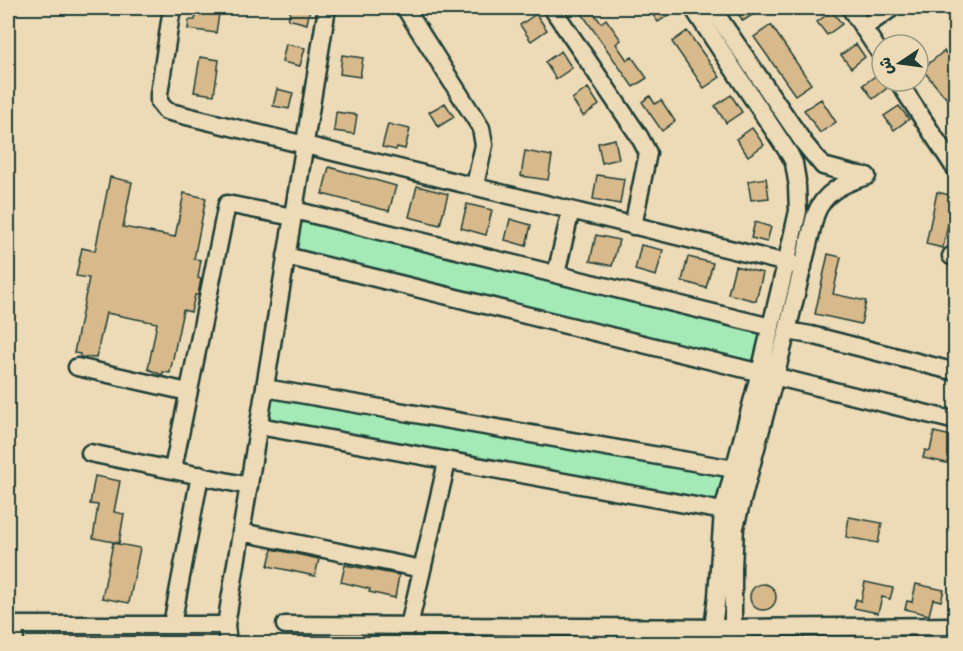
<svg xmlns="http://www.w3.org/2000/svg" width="963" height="651" viewBox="0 0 963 651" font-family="'Playpen Sans','Playpen Sans Arabic',sans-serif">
	<rect width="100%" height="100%" fill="#eddbb8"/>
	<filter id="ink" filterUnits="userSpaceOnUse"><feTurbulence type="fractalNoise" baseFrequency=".0167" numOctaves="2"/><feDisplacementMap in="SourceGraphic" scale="12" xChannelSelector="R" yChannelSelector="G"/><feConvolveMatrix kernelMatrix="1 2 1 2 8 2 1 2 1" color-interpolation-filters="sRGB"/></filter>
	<g filter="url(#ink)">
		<!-- green -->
		<path fill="#a3eab7" stroke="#619476" stroke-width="1.5" d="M302,220L765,330L757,362L294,252Z
			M272,396L726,476L721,503L268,422Z"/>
		<!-- building -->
		<path fill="#d7b98b" stroke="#1f3d34" stroke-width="1.5" d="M198,8H220L216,33L188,29L189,20H195Z
			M291,8H310L307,24L288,19Z
			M578,8H590L601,23L606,19L621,40L616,44L627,60L632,57L647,78L633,87Z
			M648,8H680L658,22Z
			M734,8H763L743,21Z
			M832,11L842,24L827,35L817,22Z
			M536,14L547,30L531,41L520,25Z
			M771,25L811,84L795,95L754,37Z
			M687,31L720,77L704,88L672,42Z
			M286,44L305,48L300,66L282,62Z
			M856,44L865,57L851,68L841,55Z
			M561,51L572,68L556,79L545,62Z
			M944,51L956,65V110L922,69Z
			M342,55L363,58L360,77L340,74Z
			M200,57L219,60L214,95L194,92Z
			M878,74L887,88L873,99L863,85Z
			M588,88L599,105L583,116L572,99Z
			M277,89L293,93L289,109L273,106Z
			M731,95L742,112L726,123L715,106Z
			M650,96L655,104L661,100L675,121L662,131L642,102Z
			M821,99L836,122L820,133L804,110Z
			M445,103L454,117L438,127L429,112Z
			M899,106L909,119L894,130L884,116Z
			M336,112L357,115L354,134L334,131Z
			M388,124L410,129L405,149L397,147L396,150L382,147Z
			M752,128L764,145L748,156L736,139Z
			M615,139L619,159L602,163L598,143Z
			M525,151L552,156L548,180L521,176Z
			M329,167L396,186L389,211L322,194Z
			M597,175L624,179L620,204L593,199Z
			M110,177L132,182L123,227L175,237L184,193L206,198L194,259L201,260L198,278L201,279L198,295H195L191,312L183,310L170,373L163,372L162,375L148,369L157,323L106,313L96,358L80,357V354L74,353L89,278L76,276L82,248L95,251Z
			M766,178L769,198L751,200L748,181Z
			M417,186L448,194L440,225L409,217Z
			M937,192L954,196L943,248L926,244Z
			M467,204L492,210L486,235L461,228Z
			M510,219L531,225L526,246L505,240Z
			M755,222L771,227L767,242L751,238Z
			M596,235L619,240L612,266L590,261Z
			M641,245L663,250L656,276L635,270Z
			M828,254L841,257L833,294L866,301L861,324L815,314Z
			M688,257L713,263L706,288L682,281Z
			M735,266L763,273L756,301L728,294Z
			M934,432L956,437V449L951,448L947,463L923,458L925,450L930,451Z
			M95,476L120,481L114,512L124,514L119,543L93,538L98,505L90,504Z
			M849,517L882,523L878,543L846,537Z
			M113,543L140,548L129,603L102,598Z
			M272,549L319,559L315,576L268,566Z
			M345,565L399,575L395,598L369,592L370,589L341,582Z
			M865,582L893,588L890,599L882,597L878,613L854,608L856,599L861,601Z
			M750 597a13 13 0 1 1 26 0a13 13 0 1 1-26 0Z
			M916,584L944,590L941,601L933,599L929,615L905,609L907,601L912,602Z"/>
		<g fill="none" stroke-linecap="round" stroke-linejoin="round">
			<!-- minor casing -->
			<g stroke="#1f3d34" stroke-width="21">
				<path id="minor" d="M172,8L159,94V102L166,111L803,267
					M405,8L481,128L484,145L475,185
					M552,8L639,136L648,153L633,226
					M693,8L790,155L794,163L797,181
					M712,8L804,143L823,166L853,174L865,176
					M850,8L882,56
					M863,28L892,8
					M898,81L956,170
					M294,210L771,327
					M286,256L956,421
					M951,256L956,257
					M556,274L571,210
					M787,331L811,335L956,372
					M77,367L188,392
					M265,388L734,469
					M259,426L723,511
					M90,453L249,486
					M173,469L227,204L293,217
					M241,532L422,569
					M8,625H226
					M14,625L15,644
					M172,625L200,475
					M285,625L733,628L956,626
					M409,626L447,462
					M228,644L226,625L327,8
					M714,644L713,628L717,596L723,511L760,372L786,264L798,211L797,186
					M733,644V568L735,527L787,331L815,216C823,192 844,183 867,176"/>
			</g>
			<!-- minor -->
			<use href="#minor" stroke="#eddbb8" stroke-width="16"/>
		</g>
	</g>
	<!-- margin -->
	<rect width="963" height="651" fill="none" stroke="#eddbb8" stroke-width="30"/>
	<rect x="15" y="15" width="933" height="621" fill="none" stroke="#1f3d34" stroke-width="2" filter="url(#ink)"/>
	<!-- north arrow -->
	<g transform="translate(900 63) rotate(257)"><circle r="28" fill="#eddbb8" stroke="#9b9c83" stroke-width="1.5"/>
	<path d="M0-4.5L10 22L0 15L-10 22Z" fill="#1f3d34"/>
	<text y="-9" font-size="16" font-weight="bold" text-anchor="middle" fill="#1f3d34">ش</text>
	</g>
</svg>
